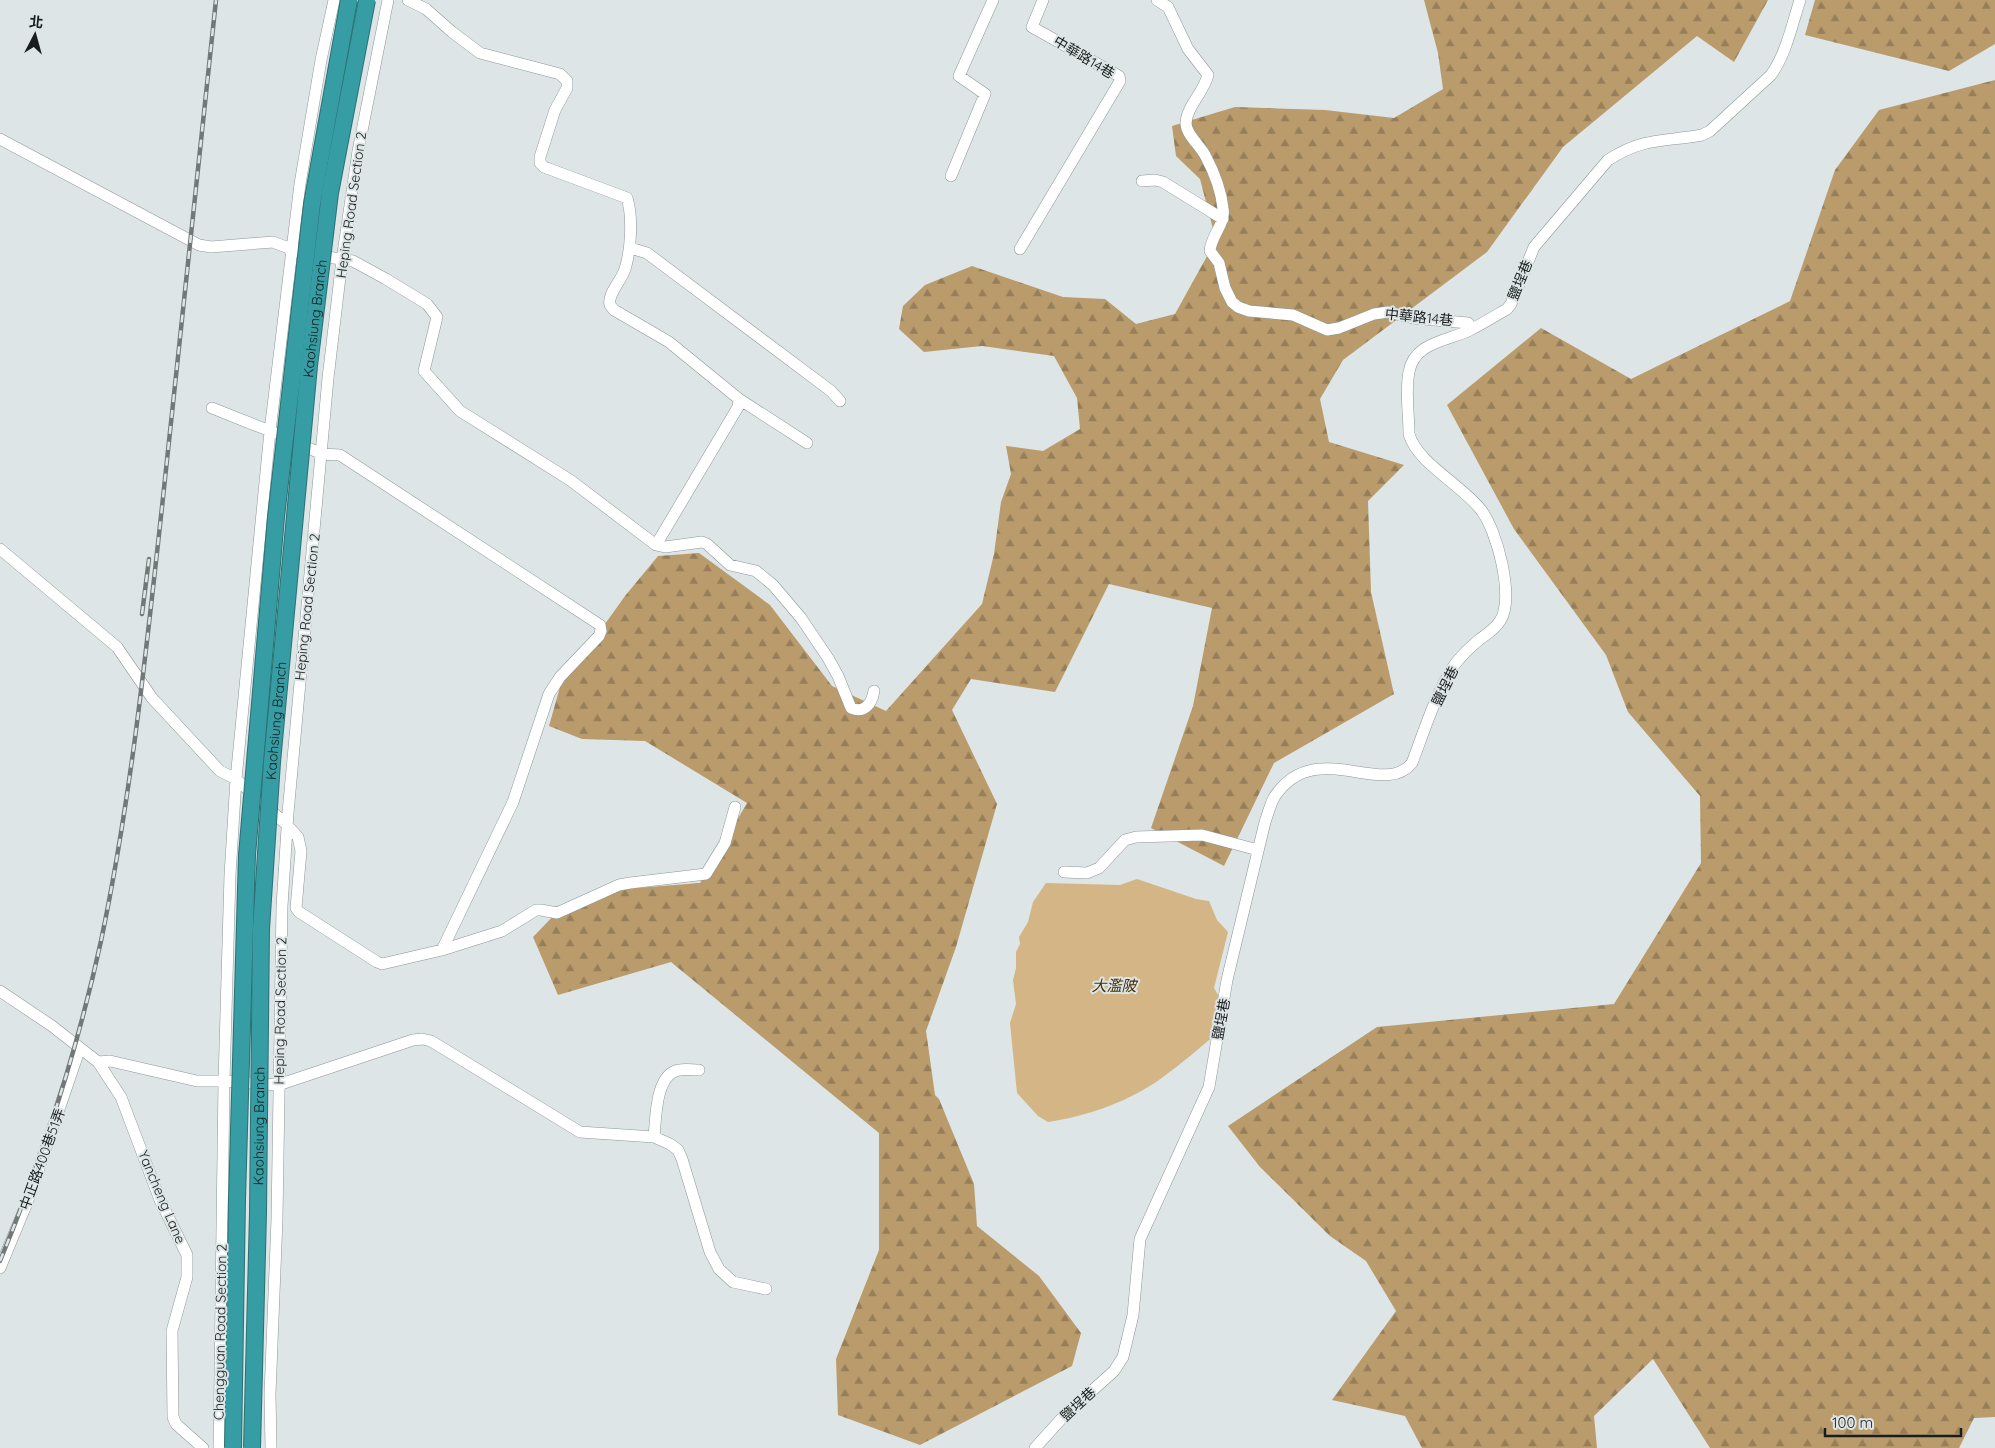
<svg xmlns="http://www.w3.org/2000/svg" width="1995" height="1448" viewBox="0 0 1995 1448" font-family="Quicksand,'Noto Sans TC',sans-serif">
	<defs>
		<pattern id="forest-firs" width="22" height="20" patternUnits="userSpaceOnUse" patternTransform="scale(1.25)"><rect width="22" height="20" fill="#ba9b6c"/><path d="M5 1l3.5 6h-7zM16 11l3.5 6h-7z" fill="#967e58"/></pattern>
	</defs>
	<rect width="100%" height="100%" fill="#dde5e6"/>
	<!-- forest -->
	<path fill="url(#forest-firs)" d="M1424,0H1768L1734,62L1697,36L1563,147L1487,252L1343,360L1320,399L1329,442L1404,465L1368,501L1371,592L1394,694L1274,763L1224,866L1151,828L1193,706L1212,608L1109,584L1055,692L971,679L952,710L997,804L956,947L926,1031L935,1095L939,1099L974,1184L977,1226L1039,1276L1081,1333L1072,1366L920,1445L838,1415L836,1359L879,1250V1133L671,962L558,995L533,937L558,911L598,891L700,883L747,803L645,741L582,739L549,726L560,687L625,596L658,556L699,553L770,605L832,686L886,711L982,604L994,554L1001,502L1011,474L1006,446L1043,451L1080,429L1077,398L1054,356L982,346L924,352L899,329L903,306L925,285L972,266L1063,297L1105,299L1136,324L1175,314L1216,240L1200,179L1176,156L1172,126L1235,107L1325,110L1394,118L1443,89L1438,53Z
		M1815,0H1995V44L1949,71L1805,35Z
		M1995,80V1417L1974,1418L1959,1448H1710L1653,1359L1594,1416L1597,1448H1422L1405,1416L1332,1400L1396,1311L1366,1261L1330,1236L1260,1167L1228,1126L1377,1027L1614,1004L1701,863L1700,796L1628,712L1606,655L1514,529L1447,405L1541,328L1631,379L1790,301L1835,170L1879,110Z"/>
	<!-- water -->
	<path fill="#d4b585" d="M1137,879L1196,899L1209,901L1217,920L1228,932L1214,988L1221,1000L1215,1035C1198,1049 1181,1064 1163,1077C1131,1101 1088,1116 1048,1122L1038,1116L1017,1093L1010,1023L1016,1004L1013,980L1016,968V952L1020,944L1019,937L1028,922L1033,902L1046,883L1120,885Z"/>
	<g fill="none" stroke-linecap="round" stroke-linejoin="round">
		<!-- minor casing -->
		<g stroke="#8e9696" stroke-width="12">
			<path id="minor" d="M408,0L426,9L452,32L480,53L560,74L567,81V88L555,110L540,157V163L544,167L627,198C633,217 631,250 625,269C622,280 607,294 610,305L614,310L669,342L739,399L807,443
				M1157,0L1168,7L1188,49L1208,75C1204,92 1186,107 1186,124C1187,136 1201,146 1206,157C1214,172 1221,191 1223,208C1226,224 1211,235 1210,251L1219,263L1225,288L1232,302L1238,307L1249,311L1293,315L1327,330L1339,328L1374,314L1388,312L1413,318L1468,323L1470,326L1468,331
				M0,139L199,245L211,247L273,242L299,252
				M951,176L985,94L959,76L993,0
				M1142,181L1155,180L1163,182L1223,219
				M630,248L647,253L831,391L840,401
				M1020,249L1120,81L1119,76L1032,27L1043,0
				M315,255L353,261L386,279L427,304L437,317L424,371L460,411L570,480L656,545L665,547L702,542L707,544L730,565L756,571L773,585L801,618L828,658L838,676L851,708C865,714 872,703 874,691
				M212,408L275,433
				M297,443L322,454L340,455L600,625L601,631L599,636L560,677L549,694L513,802L442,950
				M656,545L738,407L739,399
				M0,549L117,647L152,698L220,771L236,779L287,825L298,837L301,851L296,908L299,912L377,962L382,964L442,950L502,931L536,910H541L557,913L619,885L630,883L706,874L725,843L735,807
				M1064,872L1087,873L1099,868L1125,840L1136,837L1202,835L1258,850
				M0,991L52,1026L98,1062L121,1097L160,1200L187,1255V1277L172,1331L173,1417L176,1424L203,1448
				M98,1062L110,1061L197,1081H224L278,1085L413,1040L422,1039L431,1041L580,1132L654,1137L670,1144L678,1150L682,1159L710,1252L719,1269L733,1282L766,1289
				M654,1137C656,1119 655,1074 679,1070C685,1069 693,1070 699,1070
				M0,1268L27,1203L80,1048
				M219,1448L224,1081L230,875L236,779L270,431L300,184L321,60L334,0
				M271,1448L270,1394L277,1219L282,906L288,813L328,378L342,260L358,151L388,0
				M1035,1448L1063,1417L1114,1371L1123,1357L1133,1315L1140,1239L1209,1087L1227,980L1265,822C1268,814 1270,804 1275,796C1316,736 1383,799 1412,763C1423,734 1434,699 1450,672C1457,659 1468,649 1480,639C1487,634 1495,629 1500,621C1515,598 1497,530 1481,510C1462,485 1417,463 1409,434C1409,414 1405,391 1409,372C1414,342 1448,341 1470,330C1482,324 1495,316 1507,309L1511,304L1534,247L1608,160C1644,137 1663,142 1702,135L1710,131L1771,75C1786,54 1792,25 1800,0"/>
		</g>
		<!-- minor -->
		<use href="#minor" stroke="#fff" stroke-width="11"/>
		<!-- rail casing -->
		<g stroke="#727777" stroke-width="4.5">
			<path id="rail" d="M142,614L149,559
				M0,1261C43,1157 77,1051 101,941C131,798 146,652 162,507C180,338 198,169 216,0"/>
		</g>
		<!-- rail -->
		<use href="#rail" stroke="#dde5e6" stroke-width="2.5" stroke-dasharray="8" stroke-linecap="butt"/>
		<!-- highway-bridge casing -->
		<g stroke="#2c7074" stroke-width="18" stroke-linecap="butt">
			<g id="highway-bridge">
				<path d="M233,1448L237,1199L247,855L276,517L312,204L349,0"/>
				<path id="s1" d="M252,1448L258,1213L261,929L272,762L309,366L330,193L367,0"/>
			</g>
		</g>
		<!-- highway-bridge -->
		<use href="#highway-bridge" stroke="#359da3" stroke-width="16"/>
	</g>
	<g text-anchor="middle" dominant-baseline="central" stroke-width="4" stroke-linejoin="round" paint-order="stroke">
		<!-- street labels -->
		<g font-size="14" fill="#1a1d1d" stroke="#dde5e6">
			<text transform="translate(1084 57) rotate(31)">中華路14巷</text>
			<text transform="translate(351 205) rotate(-82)">Heping Road Section 2</text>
			<text transform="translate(1520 280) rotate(-68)">鹽埕巷</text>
			<text transform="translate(1419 317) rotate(6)">中華路14巷</text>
			<text stroke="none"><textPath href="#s1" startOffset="1132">Kaohsiung Branch</textPath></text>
			<text transform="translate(307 607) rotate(-84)">Heping Road Section 2</text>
			<text transform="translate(1445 686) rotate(-64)">鹽埕巷</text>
			<text stroke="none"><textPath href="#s1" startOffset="728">Kaohsiung Branch</textPath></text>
			<text transform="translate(280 1011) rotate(-89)">Heping Road Section 2</text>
			<text transform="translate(1221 1019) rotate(-80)">鹽埕巷</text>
			<text stroke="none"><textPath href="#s1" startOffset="322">Kaohsiung Branch</textPath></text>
			<text transform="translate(42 1159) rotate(-70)">中正路400巷51弄</text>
			<text transform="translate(162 1197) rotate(67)">Yancheng Lane</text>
			<text transform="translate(220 1332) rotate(-89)">Chengguan Road Section 2</text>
			<text transform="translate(1078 1404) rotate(-43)">鹽埕巷</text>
		</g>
		<!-- water labels -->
		<g font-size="15" font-style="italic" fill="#452f07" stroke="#dde5e6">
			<text x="1114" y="985">大濫陂</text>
		</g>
	</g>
	<!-- north arrow -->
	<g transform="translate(35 35) rotate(6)" stroke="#dde5e6" stroke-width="4" paint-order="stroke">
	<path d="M0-4L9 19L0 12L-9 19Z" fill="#1a1d1d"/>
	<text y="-8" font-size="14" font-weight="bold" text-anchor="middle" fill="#1a1d1d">北</text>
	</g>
	<!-- scale -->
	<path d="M1825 1428v8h136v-8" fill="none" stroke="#1a1d1d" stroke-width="2.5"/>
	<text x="1832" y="1428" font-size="15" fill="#1a1d1d" stroke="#dde5e6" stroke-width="4" paint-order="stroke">100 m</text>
</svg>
